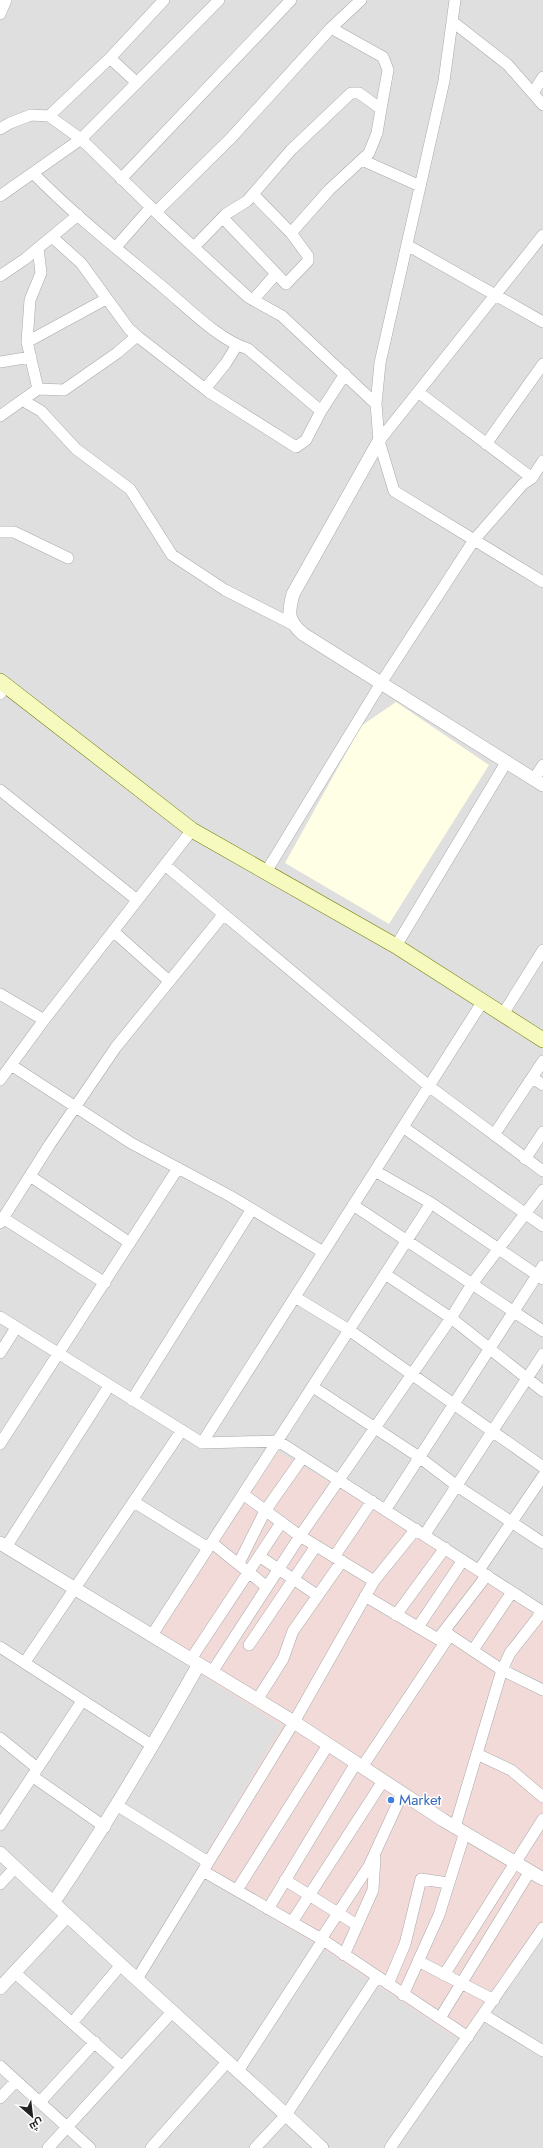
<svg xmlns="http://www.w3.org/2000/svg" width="543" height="2148" viewBox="0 0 543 2148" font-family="Jost,Cairo,sans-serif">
	<rect width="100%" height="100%" fill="#f2efe9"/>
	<!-- residential -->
	<path fill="#e0dfdf" d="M0,0H543V2148H0Z"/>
	<!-- commercial -->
	<path fill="#f2dad9" d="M268,1446L349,1493L448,1555L543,1620V1936L471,2043L455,2037L314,1943L194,1873L282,1726L190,1668L145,1636Z"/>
	<!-- education -->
	<path fill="#ffffe5" d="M396,702L489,765L389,924L285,863L361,726Z"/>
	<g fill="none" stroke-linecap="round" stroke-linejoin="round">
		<!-- minor casing -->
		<g stroke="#a9a9a9" stroke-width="12">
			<path id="minor" d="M455,0L444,81L380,363L376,404L379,441L394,491L543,582
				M0,14L6,0
				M453,22L508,65L543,105
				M331,28L383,57L388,70L381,109
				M110,58L137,83
				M533,93L543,77
				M49,116L110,58L164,0
				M0,129L10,123L31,115L49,116L81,139L163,219L248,297L282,316L376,404
				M362,160L420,186
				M33,173C74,215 120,251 164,288C188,308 219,340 248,349L321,411L306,440L296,447L209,392L137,336L129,329L81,263L52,237
				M121,179L291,0
				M0,196L81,139L219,0
				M156,212L231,138L331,28L361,0
				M223,218L286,284L308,261V256L291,233L253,194
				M407,245L543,322
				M116,247L151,207
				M194,247L226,214L247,201L291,150L351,93H359L381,109L377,133L369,153L329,190L291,233
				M38,248L41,273L30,300L27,342L38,389
				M0,276L25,259L78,215
				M253,300L276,274
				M27,342L106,299
				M0,362L31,357
				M205,389L226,363L237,345
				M418,392L532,478
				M22,400L41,411L76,449L130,489L172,555L225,590L294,625
				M321,411L345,374
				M0,416L38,389L64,390L117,353L137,336
				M379,441L543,235
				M486,444L543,364
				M0,532H14L68,558
				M0,694L6,686
				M534,779L543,765
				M0,790L137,900
				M165,865L430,1087L543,1171
				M266,872L381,683L474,540L523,484L532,478L543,461
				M113,931L169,981
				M396,946L507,761
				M0,994L44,1020
				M503,1014L543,950
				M11,1065L131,1143L230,1196L323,1252
				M533,1078L543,1085
				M0,1080L44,1020L192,830
				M403,1127L543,1226
				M494,1135L543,1061
				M525,1159L543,1132
				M375,1171L431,1203L543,1279
				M30,1176L130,1243
				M353,1205L543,1331
				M3,1218L105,1283
				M0,1223L50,1144L116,1047L224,914
				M385,1274L451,1318L543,1391
				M295,1297L349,1330L543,1467
				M0,1317L202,1443L278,1441L543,1612
				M0,1353L16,1328
				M313,1387L419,1457L457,1486L543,1543
				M132,1400L252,1209
				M202,1443L483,1001
				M0,1444L178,1168
				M243,1494L300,1536L374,1581
				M134,1502L208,1548
				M386,1509L543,1266
				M425,1534L543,1354
				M212,1543L267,1587
				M6,1547L109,1386
				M259,1556L317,1595
				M334,1557L372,1501
				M239,1563L265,1511L303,1457
				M479,1570L543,1476
				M365,1596L438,1639L487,1575
				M396,1615L445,1548
				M418,1627L463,1560
				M445,1632L502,1670L543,1690
				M152,1635L431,1203
				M249,1645L316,1546
				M0,1647L153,1746
				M473,1650L512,1592
				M191,1659L281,1523
				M25,1662L182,1430
				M212,1672L300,1536L451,1318L472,1284L543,1190
				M257,1700L283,1659L293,1631L342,1561
				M0,1738L37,1768
				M477,1754L511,1770L543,1797
				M362,1767L450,1635
				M32,1776L105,1827
				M118,1806L208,1862
				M0,1825L82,1701
				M455,1827L502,1670L510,1653L543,1611
				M203,1871L323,1940L468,2037
				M285,1880L357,1925
				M0,1884L15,1868
				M237,1890L328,1745
				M268,1909L356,1763
				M292,1922L383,1781
				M321,1939L369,1866L402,1794
				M344,1955L373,1890L375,1858
				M418,1961L494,2000
				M14,1972L122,2067
				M444,1975L543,1819
				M137,1979L294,1722L374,1581L416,1529
				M388,1984L405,1944L421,1879L448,1883
				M403,1995L439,1915L465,1832
				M484,2015L543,2051
				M440,2018L530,1871
				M72,2023L120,1966
				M0,2066L90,2148
				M238,2071L323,1940
				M0,2098L16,2081
				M40,2102L95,2042
				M48,2148L173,2011
				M151,2148L228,2061
				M255,2148L286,2115L377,1977
				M390,2148L543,1928"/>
		</g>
		<!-- tertiary casing -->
		<g stroke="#a9a9a9" stroke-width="14">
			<path id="tertiary" d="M379,441L293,594C288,613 287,620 303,634L543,785
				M0,1543L294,1722L443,1820L543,1879
				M0,1853C106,1953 215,2049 322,2148
				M53,1903C106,1826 153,1746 199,1664
				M0,1988L66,1917"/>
		</g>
		<!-- secondary casing -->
		<g stroke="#707d05" stroke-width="16">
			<path id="secondary" d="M0,681L192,830L396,946L543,1040"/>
		</g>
		<!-- minor -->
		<use href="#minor" stroke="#fff" stroke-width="11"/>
		<!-- tertiary -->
		<use href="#tertiary" stroke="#fff" stroke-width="13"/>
		<!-- secondary -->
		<use href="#secondary" stroke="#f7fabf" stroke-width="15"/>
	</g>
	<!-- markers -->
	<circle fill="#3f7fe0" stroke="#fff" stroke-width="1.5" cx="391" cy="1800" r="4"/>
	<g text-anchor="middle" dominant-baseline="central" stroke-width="3" stroke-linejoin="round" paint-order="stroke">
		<!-- shop labels -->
		<g font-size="15" fill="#366cbe" stroke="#fff" text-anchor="start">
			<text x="399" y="1800">Market</text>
		</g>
	</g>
	<!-- north arrow -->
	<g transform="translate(32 2116) rotate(152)" stroke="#ffffff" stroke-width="3" paint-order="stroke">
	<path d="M0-3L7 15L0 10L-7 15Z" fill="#222222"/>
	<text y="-6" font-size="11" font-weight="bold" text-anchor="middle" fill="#222222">ش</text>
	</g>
</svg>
